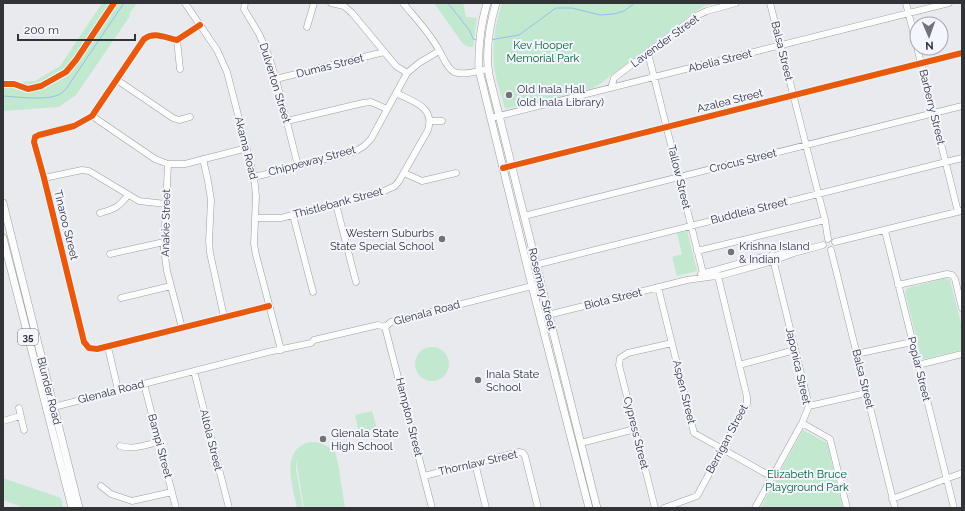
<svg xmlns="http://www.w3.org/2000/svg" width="965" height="511" viewBox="0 0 965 511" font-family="Raleway,sans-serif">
	<rect width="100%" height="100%" fill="#e9eaee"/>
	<!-- green -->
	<path fill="#c2e9cf" d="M102,3H137L129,14L130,16L76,95L59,107L3,111V83L35,81L60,66Z
		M434,3H463L466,17L477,18L473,47H469L463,44Z
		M502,3H719L704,6L696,11L600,84L593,88L542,101L505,109C502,97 497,84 495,72C491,49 495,25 502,3Z
		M687,231L697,271L677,276L672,257L682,254L677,233Z
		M946,278L950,280L962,327V350L924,359L921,357L905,292L907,288Z
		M415 364a17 17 0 1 1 34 0a17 17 0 1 1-34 0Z
		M372,411L377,429L359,433L355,415Z
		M803,430L827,443L843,508H760Z
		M310,442C318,442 324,443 331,449L334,448L338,463L345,508H304L296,460V469L303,508H297C293,486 279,450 310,442Z
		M3,478L61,498L63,508H24L3,500Z"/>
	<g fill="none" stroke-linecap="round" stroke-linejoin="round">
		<!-- stream -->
		<path stroke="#97bfea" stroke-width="1" d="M448,3L470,31L473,39L477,40
			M490,40L519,35L556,8H572L600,15L614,14L624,11L635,3
			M3,96C16,97 45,100 55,96C60,95 63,92 66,89L124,3"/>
		<!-- minor casing -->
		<g stroke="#9d9ea2" stroke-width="7">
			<path id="minor" d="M185,3L217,50L227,72L254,177L256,196L254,244L256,255L281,350
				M245,3L244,9L259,34L268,54L276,79L298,166
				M331,3L344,6L352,13L396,66L407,73
				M403,3C416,19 431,34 440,52C444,59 447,68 454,72C463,76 478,71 488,69
				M770,3L825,220L828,239
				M906,3L958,212
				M200,25L177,40C165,38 155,31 144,39L92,116L74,126L39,135L35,137L34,142L44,178L84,342L89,348L97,349L269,306
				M307,27L314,3
				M177,40L180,69
				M648,53L704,277
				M276,79L384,52
				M117,80L173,118L179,120L190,117
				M611,88L614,78L696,16L707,11L736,3
				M92,116L155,159L168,164H185L247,148
				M491,118L949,3
				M287,121L363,103L371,102L387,109
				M430,121H442
				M203,159L208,181L211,200L209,241L210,253L224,317
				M168,164L164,249L167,271L182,328
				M503,168L962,53
				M404,173L422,181L456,173
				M254,177L356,151L364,146L371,139L407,73L419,63L439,51
				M44,178L82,170L89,171L139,201L166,204
				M336,204L356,282
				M100,213C115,209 119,207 128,195
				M293,215L313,292
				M524,216L962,106
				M255,218H281L384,191L395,186L399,181L428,130C435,107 414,102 396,93
				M885,231L954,508
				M835,242L961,211
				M831,250L895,508
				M697,251L825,220
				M110,254L164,242
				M535,265L962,158
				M701,274L763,257L794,253L823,245
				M898,285L947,274L952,275L955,279L962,308
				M658,287L694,433L772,477
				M121,298L171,286
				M540,317L687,280L723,275L773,261L794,253
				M385,327L432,508
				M108,347L118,390
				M856,354L912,342
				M739,365L795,350
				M918,365L962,354
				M194,371L229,508
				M144,384L176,508
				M809,406L866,393
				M19,408L24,430
				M46,409L268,352L311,343L314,340L378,325L385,327L391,322L540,284
				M3,421L20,416
				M802,423L830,439L847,508
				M581,443L635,429
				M120,446C134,450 145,445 159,442
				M475,463L486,508
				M424,476L519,452L523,453L525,456L538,508
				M101,486L111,494L132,501L172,492
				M892,499L962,473
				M655,508L619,365L620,358L628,353L672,343
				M664,508L697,496L747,404V397L718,276
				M755,508L802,423L809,406L772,255"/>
		</g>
		<!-- major casing -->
		<g stroke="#9d9ea2" stroke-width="8">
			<path id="major" d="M487,3C481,24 478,48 479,70L532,286L589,508
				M496,3C489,27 485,50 489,75L597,508
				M3,203L79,508
				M3,238L72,508"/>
		</g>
		<!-- minor -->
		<use href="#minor" stroke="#fcfcfc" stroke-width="6"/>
		<!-- major -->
		<use href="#major" stroke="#fcfcfc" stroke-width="7"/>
		<!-- cycleway casing -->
		<g stroke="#f3f6ff" stroke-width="8">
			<path id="cycleway" d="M200,25L177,40C165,38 155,31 144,39L92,116L74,126L39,135L35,137L34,142L44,178L84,342L89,348L97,349L269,306
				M3,84H14L28,89L41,86L66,72L76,60L114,3
				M503,168L962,53"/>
		</g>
		<!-- cycleway -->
		<use href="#cycleway" stroke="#e8590c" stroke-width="6"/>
	</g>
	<!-- markers -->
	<g fill="#727377" stroke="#f3f6ff" stroke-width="1.5">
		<circle cx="509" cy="95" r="4"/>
		<circle cx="442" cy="239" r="4"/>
		<circle cx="731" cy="252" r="4"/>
		<circle cx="478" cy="380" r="4"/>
		<circle cx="323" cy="439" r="4"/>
	</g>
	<g text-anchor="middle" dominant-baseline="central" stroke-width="4" stroke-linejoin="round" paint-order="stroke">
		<!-- shield labels -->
		<rect fill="#f3f6ff" stroke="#6c6e73" stroke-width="1" x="18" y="329" width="20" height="16" rx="3"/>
		<g font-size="10" font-weight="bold" fill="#323337">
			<text x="28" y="337">35</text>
		</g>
		<!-- street labels -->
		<g font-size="11" fill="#323337" stroke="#f3f6ff">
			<text transform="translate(665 41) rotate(-36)">Lavender Street</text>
			<text transform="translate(782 51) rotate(76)">Balsa Street</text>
			<text transform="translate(720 61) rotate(-14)">Abelia Street</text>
			<text transform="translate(330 66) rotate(-14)">Dumas Street</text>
			<text transform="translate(275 83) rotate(73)">Dulverton Street</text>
			<text transform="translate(730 101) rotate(-14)">Azalea Street</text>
			<text transform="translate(932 107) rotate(76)">Barberry Street</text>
			<text transform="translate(246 148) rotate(76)">Akama Road</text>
			<text transform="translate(312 161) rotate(-15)">Chippeway Street</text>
			<text transform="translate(743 161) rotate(-14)">Crocus Street</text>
			<text transform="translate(679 177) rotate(76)">Tallow Street</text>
			<text transform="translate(338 203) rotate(-15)">Thistlebank Street</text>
			<text transform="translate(749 211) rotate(-14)">Buddleia Street</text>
			<text transform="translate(166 223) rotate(-89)">Anakie Street</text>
			<text transform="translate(66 225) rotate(76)">Tinaroo Street</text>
			<text transform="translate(542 289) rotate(76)">Rosemary Street</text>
			<text transform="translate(613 299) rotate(-14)">Biota Street</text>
			<text transform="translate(427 313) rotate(-15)">Glenala Road</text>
			<text transform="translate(798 366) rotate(77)">Japonica Street</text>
			<text transform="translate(919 369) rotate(76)">Poplar Street</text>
			<text transform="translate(863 379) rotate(76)">Balsa Street</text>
			<text transform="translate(49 391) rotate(76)">Blunder Road</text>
			<text transform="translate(111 392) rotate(-14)">Glenala Road</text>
			<text transform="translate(684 392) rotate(76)">Aspen Street</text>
			<text transform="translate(409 417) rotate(76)">Hampton Street</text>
			<text transform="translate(636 433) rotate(76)">Cypress Street</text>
			<text transform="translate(727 439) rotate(-62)">Berrigan Street</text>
			<text transform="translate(211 440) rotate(76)">Altola Street</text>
			<text transform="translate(160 446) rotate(75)">Bampi Street</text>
			<text transform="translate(478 463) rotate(-13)">Thornlaw Street</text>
		</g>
		<!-- park labels -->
		<g font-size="11" fill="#076030" stroke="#f3f6ff">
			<text x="543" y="45">Kev Hooper<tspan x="543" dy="13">Memorial Park</tspan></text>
			<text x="807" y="474">Elizabeth Bruce<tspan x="807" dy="13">Playground Park</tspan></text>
		</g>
		<!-- poi labels -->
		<g font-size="11" fill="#323337" stroke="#f3f6ff" text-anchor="start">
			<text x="517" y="89">Old Inala Hall<tspan x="517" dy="13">(old Inala Library)</tspan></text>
			<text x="434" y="233" text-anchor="end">Western Suburbs<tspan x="434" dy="13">State Special School</tspan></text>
			<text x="739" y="246">Krishna Island<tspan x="739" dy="13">&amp; Indian</tspan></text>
			<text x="486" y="374">Inala State<tspan x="486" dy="13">School</tspan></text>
			<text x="331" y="433">Glenala State<tspan x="331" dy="13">High School</tspan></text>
		</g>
	</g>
	<!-- border -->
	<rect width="965" height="511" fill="none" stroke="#323337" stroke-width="8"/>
	<!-- north arrow -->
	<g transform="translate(929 36) rotate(178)"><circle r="19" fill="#f3f6ff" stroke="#a6a8af"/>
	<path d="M0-3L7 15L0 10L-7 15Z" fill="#727377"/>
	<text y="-6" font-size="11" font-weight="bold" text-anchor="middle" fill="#323337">N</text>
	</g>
	<!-- scale -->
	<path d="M18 34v6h117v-6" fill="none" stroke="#323337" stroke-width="2"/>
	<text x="24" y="34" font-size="12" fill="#323337" stroke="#f3f6ff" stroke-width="3" paint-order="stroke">200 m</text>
</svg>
